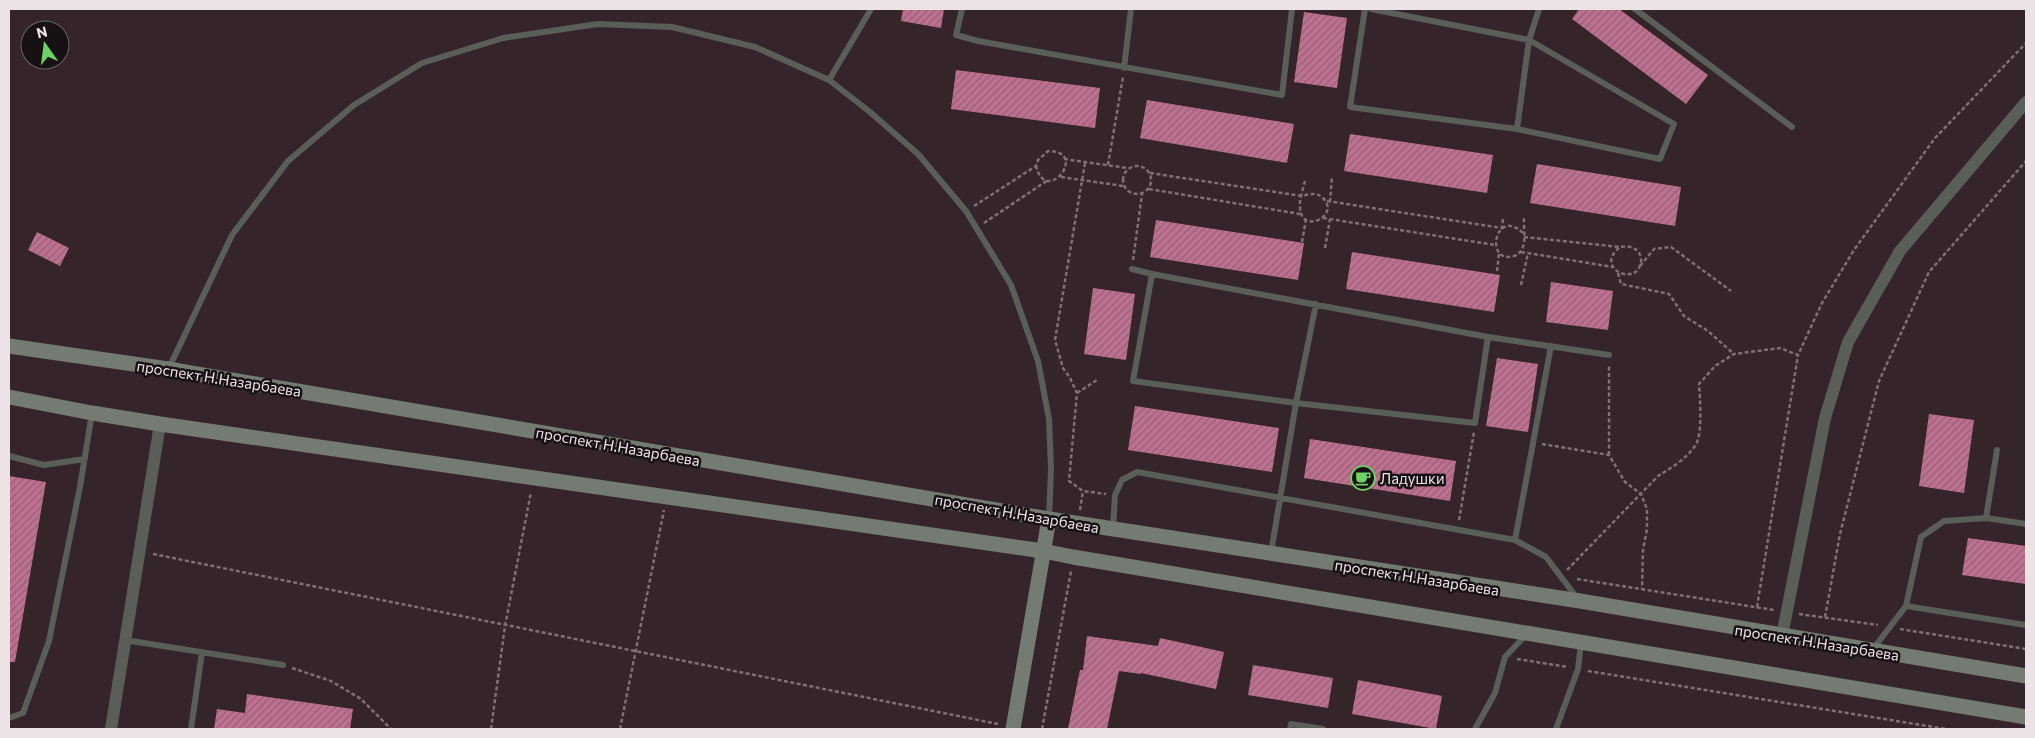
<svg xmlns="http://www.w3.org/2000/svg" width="2035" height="738" viewBox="0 0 2035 738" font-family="Commissioner,sans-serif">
	<defs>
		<pattern id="building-hatch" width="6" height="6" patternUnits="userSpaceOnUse" patternTransform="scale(1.25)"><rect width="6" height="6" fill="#bd708f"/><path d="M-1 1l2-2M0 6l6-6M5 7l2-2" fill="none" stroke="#946175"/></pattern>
	</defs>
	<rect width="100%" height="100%" fill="#35252b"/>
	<!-- building -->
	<path fill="url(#building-hatch)" d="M903,9H944L941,28L901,21Z
		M1579,9H1619L1708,75L1686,104L1572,19Z
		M1304,12L1347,18L1337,88L1294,82Z
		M956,70L1100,88L1095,128L951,109Z
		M1147,100L1294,124L1287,163L1140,138Z
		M1350,134L1493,155L1487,193L1344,171Z
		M1537,164L1681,187L1675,226L1530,203Z
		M1156,220L1304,243L1298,280L1150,257Z
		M37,232L69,248L60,266L28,250Z
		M1352,252L1500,275L1494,312L1346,289Z
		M1551,282L1613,291L1608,330L1546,322Z
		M1093,288L1135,294L1126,360L1084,354Z
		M1497,358L1538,364L1528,432L1486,426Z
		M1135,406L1279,428L1272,472L1128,450Z
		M1929,414L1974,420L1964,493L1919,486Z
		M1310,439L1456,461L1450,501L1304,478Z
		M9,476L46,482L15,662H9Z
		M1968,538L2026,546V584L1962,575Z
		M1087,636L1158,646L1160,638L1224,652L1216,689L1141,673V674L1119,671L1107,729H1068L1080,670H1083Z
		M1253,665L1333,678L1328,708L1248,695Z
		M1358,680L1442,696L1436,729L1352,714Z
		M247,694L353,709L350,729H214L217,709L245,713Z"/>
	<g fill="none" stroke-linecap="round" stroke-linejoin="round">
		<!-- path -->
		<path stroke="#7e7075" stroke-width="2.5" stroke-dasharray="4 2.5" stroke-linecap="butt" d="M1064,159L1127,168
			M1085,163L1055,340L1063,368L1070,378L1077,393L1069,481L1083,491L1106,494
			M1108,165L1123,77
			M1123 180a14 14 0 1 1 28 0a14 14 0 1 1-28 0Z
			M1150,173L1302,196C1310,194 1317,192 1323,198C1341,216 1301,235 1300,208C1299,200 1303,189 1305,181
			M1061,177L1123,186
			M1149,189L1300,214
			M1327,201L1502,228L1503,219
			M1330,202L1332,176
			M974,206L1036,166L1038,160L1048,151C1090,151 1046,207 1036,166
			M1323,218L1495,245
			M984,223L1048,180
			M1523,233C1495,206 1484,265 1514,256C1529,251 1523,230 1524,218
			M1524,237L1620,247C1631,245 1642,249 1641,262C1637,288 1593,268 1620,247
			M1302,242L1306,219
			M1325,248L1330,219
			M1521,252L1613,267
			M1133,260L1142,194
			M1640,266L1654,249L1671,247L1731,291
			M1497,271L1499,253
			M1618,273L1621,284L1669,294L1684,316L1708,331L1734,354
			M1521,285L1528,253
			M1077,393L1097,380
			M1542,444L1609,455L1625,482L1641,494L1647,509V529L1643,550L1642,589
			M1609,455V364
			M1080,510L1083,491
			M1459,520L1474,432
			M153,554L998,724
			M1567,570L1658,476C1671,468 1686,459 1695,446C1703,435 1700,398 1699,384L1715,366L1734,354L1780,348L1798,355L1822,303L1854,250L1935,138L2026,43
			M1577,579L1774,610
			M1757,607L1798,355
			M1799,614L1878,625
			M1825,617L1840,534L1879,381L1929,272L2026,161
			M1900,629L2026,649
			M1517,659L1568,667
			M292,668L331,681L361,699L391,729
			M1588,671L1946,729
			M491,729L505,626L531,492
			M620,729L664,510
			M1042,729L1071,571"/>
		<!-- lane -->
		<path stroke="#595e58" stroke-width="6" d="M962,9L956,35L978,41L1282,95L1292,9
			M1365,9L1350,107L1517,129L1660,159L1674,124L1529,40L1371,9
			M1635,9L1792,127
			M1124,68L1131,9
			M829,80L871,9
			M1517,129L1529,40L1539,9
			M1132,269L1152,274
			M1488,337L1609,355
			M169,368L232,235L288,161L354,105L422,63L503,38L598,24L672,27L755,47L829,80L870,112L918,154L966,211L1011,285L1038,361L1049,419L1051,469L1049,519
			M9,456L44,465L85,459
			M1986,518L1997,450
			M1113,528L1115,495L1122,480L1137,472L1515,540L1546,557L1577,598
			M1515,540L1551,346
			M1271,553L1296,403L1133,381L1152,274L1488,337L1475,423L1296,403L1316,304
			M1906,606L2026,625
			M125,640L283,665
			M1873,649L1906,606L1921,537L1944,521L1986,518L2026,524
			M9,718L23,713L49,641L80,487L92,413
			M191,729L202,652
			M1290,729L1291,724L1323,729
			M1475,729L1495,693L1505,657L1526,635
			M1556,729L1578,669L1581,643"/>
		<!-- street -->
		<path stroke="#595e58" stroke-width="12" d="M1782,636L1825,418L1848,342L1900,251L2026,102
			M111,729L160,424"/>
		<!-- secondary -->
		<path stroke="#737b72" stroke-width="15" d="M9,346L168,369L1049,519L1580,601L2026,676
			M9,397L92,413L160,424L1043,551L1073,557L2026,717
			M1013,729L1049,519"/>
	</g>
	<!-- icons -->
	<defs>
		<g id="cafe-ring" transform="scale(1.25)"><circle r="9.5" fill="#181113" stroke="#6bd363" stroke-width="1.5"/><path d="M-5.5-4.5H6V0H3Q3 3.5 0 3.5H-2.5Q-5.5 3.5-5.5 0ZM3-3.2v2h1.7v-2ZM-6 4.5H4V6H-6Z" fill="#6bd363"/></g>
	</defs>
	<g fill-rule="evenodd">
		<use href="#cafe-ring" x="1363" y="478"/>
	</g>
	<g text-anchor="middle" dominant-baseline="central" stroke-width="5" stroke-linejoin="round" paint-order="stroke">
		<!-- street labels -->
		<g font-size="15" fill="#ede2e6" stroke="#181113">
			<text transform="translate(219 378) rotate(9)">проспект Н.Назарбаева</text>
			<text transform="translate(618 446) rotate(10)">проспект Н.Назарбаева</text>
			<text transform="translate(1017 513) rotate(10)">проспект Н.Назарбаева</text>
			<text transform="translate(1417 577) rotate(9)">проспект Н.Назарбаева</text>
			<text transform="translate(1817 642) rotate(9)">проспект Н.Назарбаева</text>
		</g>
		<!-- poi labels -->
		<g font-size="15" fill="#ede2e6" stroke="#181113" text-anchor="start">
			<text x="1380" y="478">Ладушки</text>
		</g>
	</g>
	<!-- border -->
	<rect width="2035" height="738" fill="none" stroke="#ede2e6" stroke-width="20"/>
	<!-- north arrow -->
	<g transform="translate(45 45) rotate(346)"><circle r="24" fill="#181113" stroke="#6d6567"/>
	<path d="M0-4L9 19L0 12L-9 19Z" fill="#6bd363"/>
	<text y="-8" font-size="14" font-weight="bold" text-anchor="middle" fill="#ede2e6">N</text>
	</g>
</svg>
